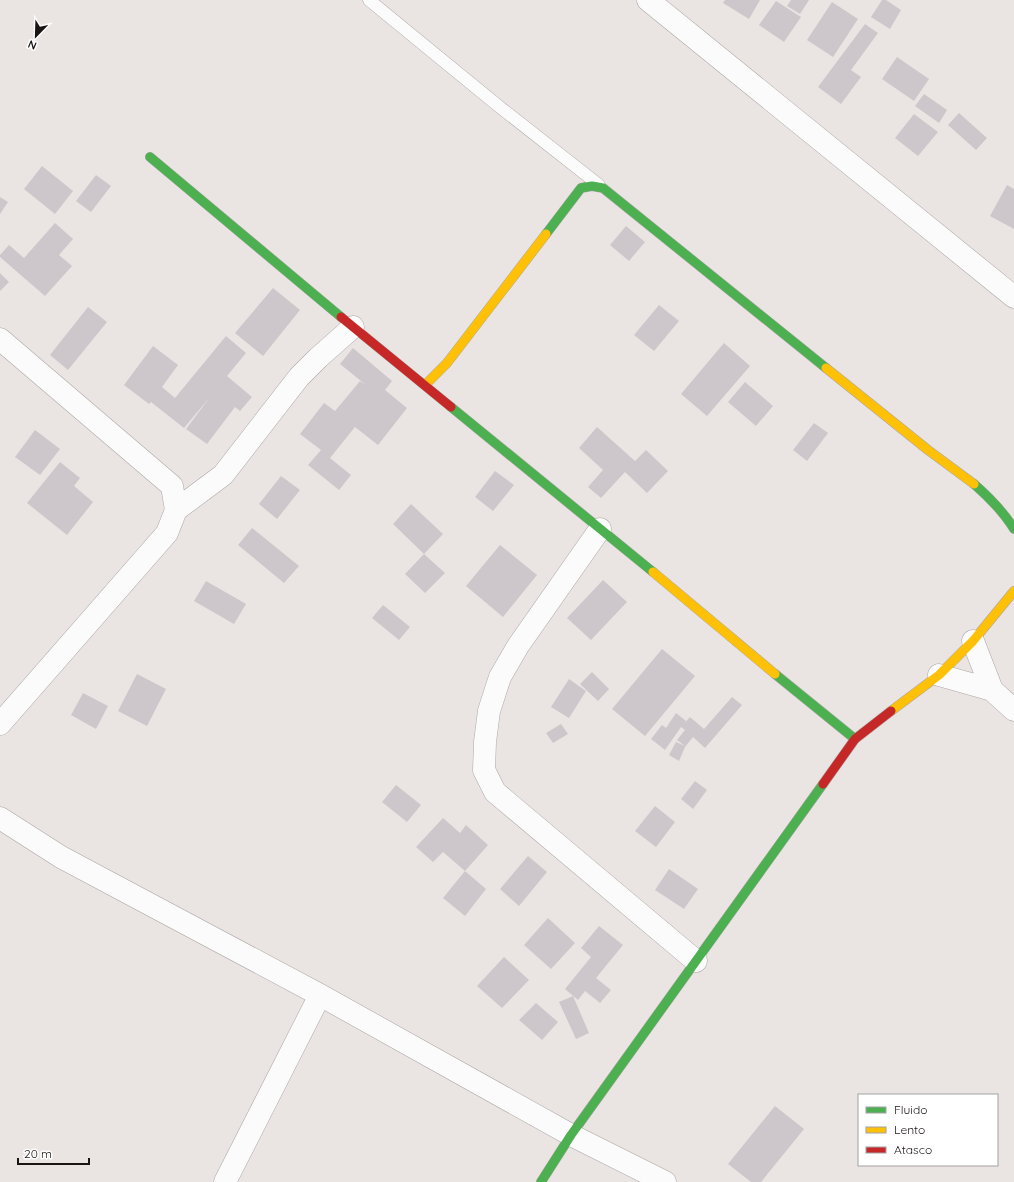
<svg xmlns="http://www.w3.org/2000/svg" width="1014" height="1182" viewBox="0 0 1014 1182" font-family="Quicksand,sans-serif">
	<rect width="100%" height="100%" fill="#eae5e2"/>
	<!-- building -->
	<path fill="#cdc7cc" d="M725,0H760L749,19L723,3Z
		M791,0H809L800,14L787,6Z
		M882,0H886L901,10L890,29L871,17Z
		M776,1L801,17L784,42L759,25Z
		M832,2L858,19L833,57L807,40Z
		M865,24L878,33L851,70L861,77L841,104L818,87Z
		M897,57L929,79L914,101L882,79Z
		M924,94L947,110L939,123L915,106Z
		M959,113L987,138L976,150L948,125Z
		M914,114L938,132L918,156L895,138Z
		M42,166L73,191L55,214L24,189Z
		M96,175L111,186L91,212L76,201Z
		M1007,185L1014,189V229L990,216Z
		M0,197L8,202L0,214Z
		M55,223L73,239L59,255L72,266L45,296L0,257V255L9,245L24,258Z
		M626,226L645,242L629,261L610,245Z
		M0,273L9,282L0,291Z
		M273,288L300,310L263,356L235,333Z
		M659,305L679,321L654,351L634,335Z
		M88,307L107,322L68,370L50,355Z
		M226,336L246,353L227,376L252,397L240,411L235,407L207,444L186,429L210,397L184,428L151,402L149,404L124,385L153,346L178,365L162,387L175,398Z
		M724,343L750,366L707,416L681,394Z
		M353,348L392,381L385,390L407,408L378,445L355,427L330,458L351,475L339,490L308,465L321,450L300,434L324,403L335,411L360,381L366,385L340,364Z
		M745,382L773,406L756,426L728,402Z
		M814,423L828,433L807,461L793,450Z
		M597,427L635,461L646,450L668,471L647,493L625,472L601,498L588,487L603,470L579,448Z
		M35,430L60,449L40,475L15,457Z
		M60,462L80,478L74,486L93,502L67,535L27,503Z
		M495,471L514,485L493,511L475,497Z
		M281,476L300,490L277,519L259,504Z
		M411,504L443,534L424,554L393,524Z
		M252,528L299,566L284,583L238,545Z
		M500,545L537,575L503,617L466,586Z
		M424,554L445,573L425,593L405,574Z
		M603,580L627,602L591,640L567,618Z
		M206,581L246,604L234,624L194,601Z
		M383,605L410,627L399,640L372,618Z
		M662,649L695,676L645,736L612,709Z
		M592,672L609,689L598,701L580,684Z
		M137,674L166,689L147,726L118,711Z
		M569,679L586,691L569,718L551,707Z
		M83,693L108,706L96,729L71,715Z
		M732,697L742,705L705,748L693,737L685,747L679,761L669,755L676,742L685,746L677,740L685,730L681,727L665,750L651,739L662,725L666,728L676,713L686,721L683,725L690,717L704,729Z
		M561,724L568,734L553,743L546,733Z
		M695,781L707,790L693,809L681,799Z
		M396,785L421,805L407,822L382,802Z
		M655,806L675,822L656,847L635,831Z
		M443,818L460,833L466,825L488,845L465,871L486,889L465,916L443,898L465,871L443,852L433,862L416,847Z
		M528,856L547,872L519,906L500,889Z
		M669,869L698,889L684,909L655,890Z
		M548,918L575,943L551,969L524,945Z
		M599,926L623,945L596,978L611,990L600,1003L585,991L578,1000L565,989L591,957L581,948Z
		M504,957L529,980L502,1008L477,986Z
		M573,996L589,1033L576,1039L559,1002Z
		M536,1003L558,1022L542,1040L519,1020Z
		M775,1106L804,1129L761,1182H751L728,1164Z"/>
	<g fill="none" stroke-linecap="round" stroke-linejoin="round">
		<!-- lane casing -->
		<g stroke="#aba7a6" stroke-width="13">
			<path id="lane" d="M369,0L496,104L599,185"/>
		</g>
		<!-- street casing -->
		<g stroke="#aba7a6" stroke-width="23">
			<path id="street" d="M648,0L1014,297
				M0,339L172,486L176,510L167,533L0,724
				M176,510L223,475L299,377L318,358L353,327
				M600,529L518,646L500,677L489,711L485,742L484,770L495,792L696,961
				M973,641L992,690
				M939,675L992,690L1014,710
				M0,818L61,857L320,995L571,1135L665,1182
				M225,1182L320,995"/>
		</g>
		<!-- fast casing -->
		<g stroke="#aba7a6" stroke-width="10">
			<path id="fast" d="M150,157L341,317
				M546,234L581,188L592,186L603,188L826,368
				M451,407L653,572
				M974,484C990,498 1003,511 1014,529
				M775,674L855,739
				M541,1182L571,1135L823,784"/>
		</g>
		<!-- slow casing -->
		<g stroke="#aba7a6" stroke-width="10">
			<path id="slow" d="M826,368L928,450L974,484
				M425,385L447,363L546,234
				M653,572L775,674
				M891,711L939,675L973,641L1014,591"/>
		</g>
		<!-- jam casing -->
		<g stroke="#aba7a6" stroke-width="10">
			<path id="jam" d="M341,317L451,407
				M823,784L855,739L891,711"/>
		</g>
		<!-- lane -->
		<use href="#lane" stroke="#fcfbfb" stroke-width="12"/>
		<!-- street -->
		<use href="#street" stroke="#fcfbfb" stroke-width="22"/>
		<!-- fast -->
		<use href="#fast" stroke="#4caf50" stroke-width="9"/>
		<!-- slow -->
		<use href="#slow" stroke="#ffc107" stroke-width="9"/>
		<!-- jam -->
		<use href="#jam" stroke="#c62828" stroke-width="9"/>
	</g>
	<!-- legend -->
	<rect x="858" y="1094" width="140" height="72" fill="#ffffff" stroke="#a3a1a1"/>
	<rect x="866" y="1107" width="20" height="6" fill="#4caf50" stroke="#a3a1a1"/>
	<text x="894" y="1114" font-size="12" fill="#191514">Fluido</text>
	<rect x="866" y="1127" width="20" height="6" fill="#ffc107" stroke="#a3a1a1"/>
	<text x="894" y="1134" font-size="12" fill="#191514">Lento</text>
	<rect x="866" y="1147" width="20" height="6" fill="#c62828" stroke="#a3a1a1"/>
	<text x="894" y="1154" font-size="12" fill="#191514">Atasco</text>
	<!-- north arrow -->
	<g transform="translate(36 36) rotate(203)" stroke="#ffffff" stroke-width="3" paint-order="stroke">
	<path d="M0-3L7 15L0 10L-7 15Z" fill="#191514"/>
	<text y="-6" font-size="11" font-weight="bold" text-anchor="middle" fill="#191514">N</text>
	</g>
	<!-- scale -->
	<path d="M18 1158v6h71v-6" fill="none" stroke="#191514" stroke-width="2"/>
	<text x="24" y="1158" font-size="12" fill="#191514" stroke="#ffffff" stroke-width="3" paint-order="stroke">20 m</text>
</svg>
